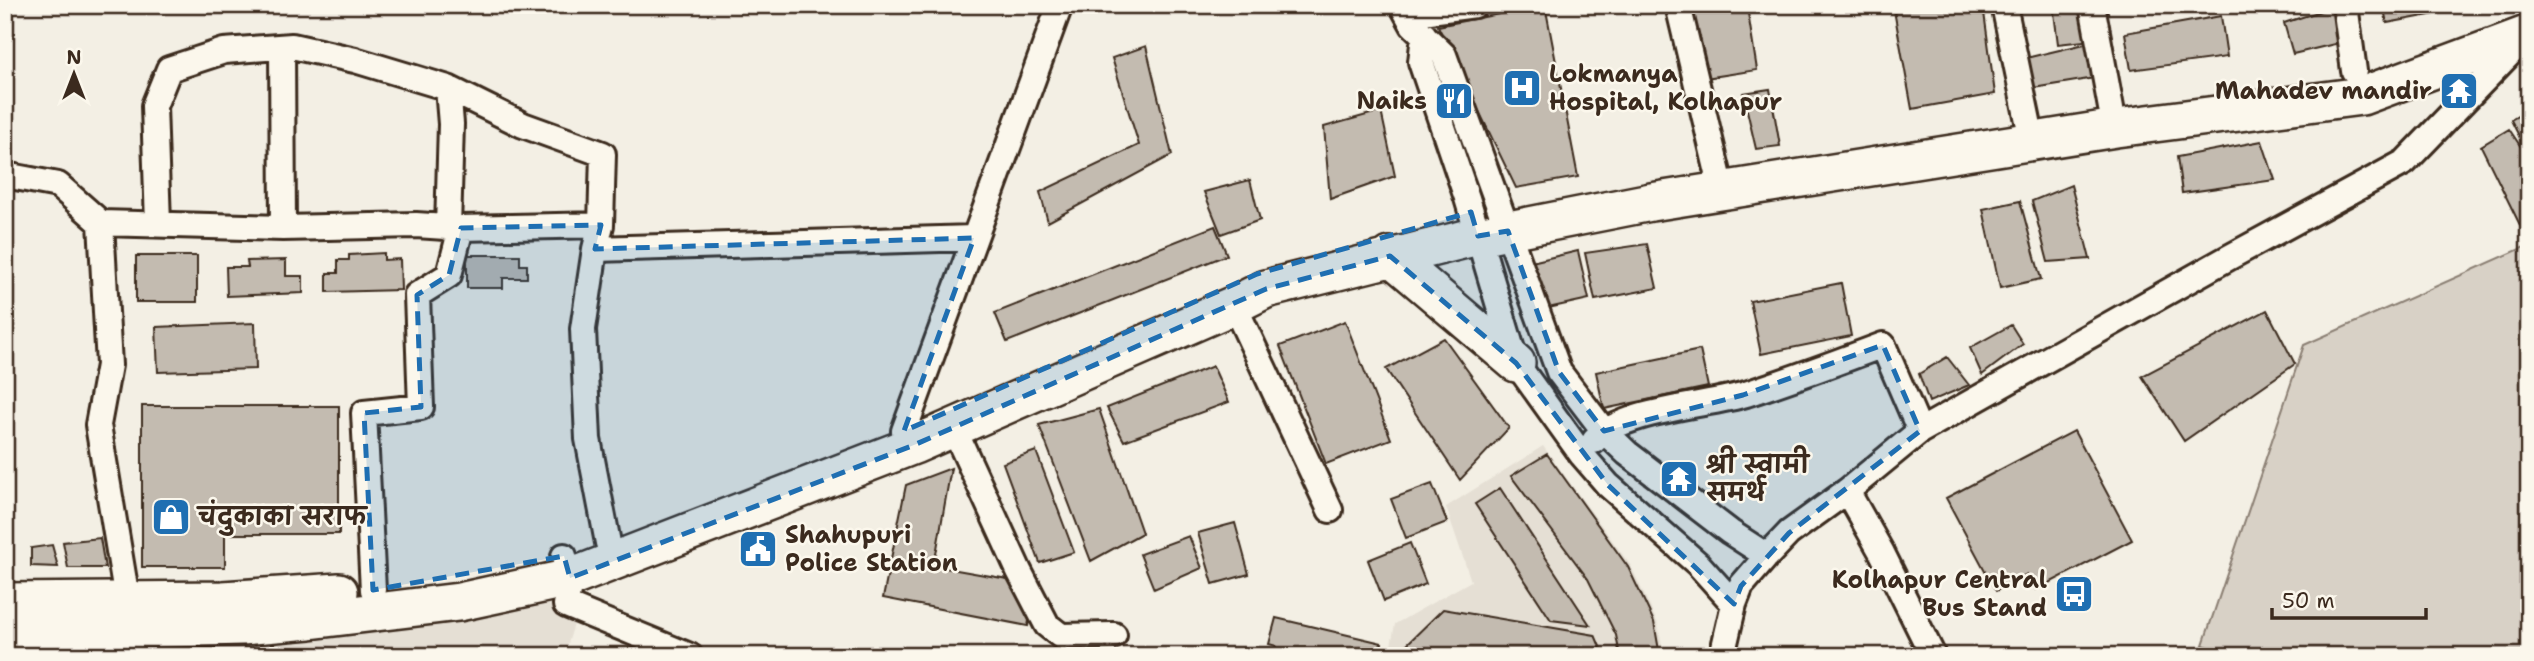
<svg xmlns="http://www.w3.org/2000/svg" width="2534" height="661" viewBox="0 0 2534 661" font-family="'Shantell Sans','Playpen Sans Deva',sans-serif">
	<rect width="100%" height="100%" fill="#f3efe4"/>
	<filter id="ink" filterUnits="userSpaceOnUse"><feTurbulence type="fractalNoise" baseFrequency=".0143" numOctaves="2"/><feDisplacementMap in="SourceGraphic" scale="14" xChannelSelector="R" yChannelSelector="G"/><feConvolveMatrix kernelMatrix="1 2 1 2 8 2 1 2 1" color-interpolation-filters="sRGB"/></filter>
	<g filter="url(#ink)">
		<!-- built -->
		<path fill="#e5dfd4" d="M1543,446L1631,566L1658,624L1664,656H1389L1395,624L1471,581L1446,507Z
			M590,573L564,656H5V633Z"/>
		<!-- green -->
		<path fill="#d8d1c6" stroke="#8a7e72" stroke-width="2" d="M2529,245V656H2235L2203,645L2304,345Z"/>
		<!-- building -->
		<path fill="#c3bbb0" stroke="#3b2a1e" stroke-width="2" d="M1545,5L1578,177L1516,188L1438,26Z
			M1689,5H1763L1764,11L1748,13L1757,70L1699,79Z
			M1893,5H1983L1995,94L1912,109Z
			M2053,5H2088L2093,40L2058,44Z
			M2383,5H2483L2387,23Z
			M2333,7L2343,42L2293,54L2284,23Z
			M2221,16L2227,57L2131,70L2125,33Z
			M2093,42L2101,77L2033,88L2026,58Z
			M1146,46L1172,155L1048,222L1040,192L1139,145L1112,58Z
			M1770,89L1780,146L1756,149L1743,93Z
			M2529,109V146L2525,148L2511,120Z
			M1381,111L1395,176L1330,199L1324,127Z
			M2509,129L2529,159V222L2521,227L2481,146Z
			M2262,141L2275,180L2182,193L2177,157Z
			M1250,180L1260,220L1221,234L1204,192Z
			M2071,185L2090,259L2048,262L2032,201Z
			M2020,201L2041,279L2000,288L1983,209Z
			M1215,226L1227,255L1007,342L995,313Z
			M1647,244L1657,288L1595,300L1585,253Z
			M1578,251L1589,299L1539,310L1523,264Z
			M384,253V260L400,259L401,290L327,292V273H338V260H349V255Z
			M467,255H520V265H527V278H503V288H467Z
			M136,256H197V302H136Z
			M286,260V276H303V293L227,296L226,267H248L247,261Z
			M1841,283L1851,336L1761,354L1750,301Z
			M2267,310L2295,364L2184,441L2142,376Z
			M1345,321L1391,439L1326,464L1280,346Z
			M255,323L256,369L158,372L156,327Z
			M2011,325L2023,344L1982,375L1970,348Z
			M1444,338L1509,428L1460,480L1386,369Z
			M1700,350L1708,387L1604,409L1596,372Z
			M1947,357L1969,385L1929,402L1919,374Z
			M1213,366L1229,402L1124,441L1107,408Z
			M142,406H339V534H225V567H142Z
			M1099,409L1142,533L1091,561L1039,425Z
			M2074,431L2132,540L2036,590L2027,574L1996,591L1946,498Z
			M1036,451L1074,552L1040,563L1003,463Z
			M1547,454L1628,567L1654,622L1660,656H1620L1616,635L1588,579L1511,476Z
			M951,468L934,566L1013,580L1032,606L1028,626L883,598L906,485Z
			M1432,484L1447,522L1406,538L1391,499Z
			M1500,488L1590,625L1551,620L1475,504Z
			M1235,523L1249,574L1213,584L1198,533Z
			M1189,536L1202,568L1154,589L1140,554Z
			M100,538L105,568H68L63,542Z
			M1410,543L1426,584L1384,601L1368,560Z
			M52,545L58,567L31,566V548Z
			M1443,609L1595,635L1604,656H1403L1405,646Z
			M1276,618L1382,643L1379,656H1273L1276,646L1269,644Z"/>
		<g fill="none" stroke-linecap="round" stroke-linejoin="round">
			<!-- minor casing -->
			<g stroke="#3b2a1e" stroke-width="30">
				<path id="minor" d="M1402,5L1413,25L1444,55L1559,372L1604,431L1627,453L1730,532L1767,556
					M1678,5L1718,173
					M2004,5L2028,121
					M2092,5L2111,108
					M2345,5L2354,71
					M1407,14L1475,5
					M1424,35L1421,62L1467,198L1516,363L1582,455L1608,485L1698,564L1734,604
					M282,47L283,228
					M448,88L523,125L603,154L601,225
					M5,175L58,185L101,223L109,365L98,425L127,599
					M101,223L283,228L416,225L461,228L601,225L595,249
					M158,224L154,106L169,69L224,51L292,46L355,60L448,88L451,124L448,228
					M1234,305L1330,510
					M953,427L1019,571L1047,625L1061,636L1114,635
					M904,431L1060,5
					M1594,441C1622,410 1705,406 1746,394C1792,379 1838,362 1883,345L1920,431
					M1847,491L1882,553L1933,656
					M608,543L588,439L583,329L595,249L974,238
					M564,556L570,578L566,605L690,656
					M373,590L364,413L421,407L417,295L449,275L461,228
					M1722,656L1734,604L1741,586L1767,556L1789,533L1847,491L1920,431L2228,258L2405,162L2520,43"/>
			</g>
			<!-- highway casing -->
			<g stroke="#3b2a1e" stroke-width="42">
				<path id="highway" d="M1390,256L1516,363
					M5,602L223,600L339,592
					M5,633L242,626L310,620L459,602L570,578L914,445L1234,305L1266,289L1478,236L1651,202L2116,128L2362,96L2529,34"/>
			</g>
			<!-- minor -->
			<use href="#minor" stroke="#fbf7ec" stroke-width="24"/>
			<!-- highway -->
			<use href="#highway" stroke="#fbf7ec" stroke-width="37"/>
		</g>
	</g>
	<!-- marked area -->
	<path fill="#1f6fb2" fill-opacity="0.2" stroke="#1f6fb2" stroke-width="5" stroke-dasharray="14 9" stroke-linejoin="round" d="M1471,212L1478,236L1508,231L1559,372L1604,431L1743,395L1883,345L1920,431L1789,533L1741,586L1734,604L1608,485L1516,363L1390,256L1266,289L914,445L570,578L564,556L373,590L364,413L421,407L417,295L449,275L461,228L601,225L595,249L974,238L904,431L1257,274Z"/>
	<!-- icons -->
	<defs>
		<g id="hospital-square" transform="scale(2.0125)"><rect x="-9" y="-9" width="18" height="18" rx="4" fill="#1f6fb2" stroke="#fbf7ec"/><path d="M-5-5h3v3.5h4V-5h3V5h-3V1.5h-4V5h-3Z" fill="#fff"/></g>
		<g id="temple-square" transform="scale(2.0125)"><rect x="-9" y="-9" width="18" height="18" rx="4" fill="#1f6fb2" stroke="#fbf7ec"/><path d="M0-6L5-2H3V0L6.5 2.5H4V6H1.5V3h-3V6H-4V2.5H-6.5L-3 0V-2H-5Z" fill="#fff"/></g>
		<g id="restaurant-square" transform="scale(2.0125)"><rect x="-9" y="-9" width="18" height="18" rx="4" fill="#1f6fb2" stroke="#fbf7ec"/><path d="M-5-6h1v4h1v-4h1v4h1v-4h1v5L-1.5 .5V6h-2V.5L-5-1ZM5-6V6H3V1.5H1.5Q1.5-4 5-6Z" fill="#fff"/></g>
		<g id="shop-square" transform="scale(2.0125)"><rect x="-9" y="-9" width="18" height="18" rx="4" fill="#1f6fb2" stroke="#fbf7ec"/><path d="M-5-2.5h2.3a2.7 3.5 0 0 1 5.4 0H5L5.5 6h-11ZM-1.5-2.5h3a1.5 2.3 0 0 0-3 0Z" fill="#fff"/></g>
		<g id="civic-square" transform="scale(2.0125)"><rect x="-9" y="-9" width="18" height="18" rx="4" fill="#1f6fb2" stroke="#fbf7ec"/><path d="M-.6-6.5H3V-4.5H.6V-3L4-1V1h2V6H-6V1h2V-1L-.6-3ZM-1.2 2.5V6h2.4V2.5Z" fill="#fff"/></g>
		<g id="bus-square" transform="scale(2.0125)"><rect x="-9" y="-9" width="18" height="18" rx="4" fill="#1f6fb2" stroke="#fbf7ec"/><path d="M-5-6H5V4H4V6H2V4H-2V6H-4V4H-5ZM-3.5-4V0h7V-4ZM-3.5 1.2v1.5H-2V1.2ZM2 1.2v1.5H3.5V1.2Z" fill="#fff"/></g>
	</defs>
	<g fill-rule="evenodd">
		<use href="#hospital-square" x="1522" y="88"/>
		<use href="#temple-square" x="2459" y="91"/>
		<use href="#restaurant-square" x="1454" y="101"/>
		<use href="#temple-square" x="1679" y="479"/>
		<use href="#shop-square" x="171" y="517"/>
		<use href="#civic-square" x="758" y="549"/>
		<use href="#bus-square" x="2074" y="594"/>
	</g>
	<g text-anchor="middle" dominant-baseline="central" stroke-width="5" stroke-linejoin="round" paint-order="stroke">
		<!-- poi labels -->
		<g font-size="24" font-weight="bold" fill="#3b2a1e" stroke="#fbf7ec" text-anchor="start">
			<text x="1549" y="74">Lokmanya<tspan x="1549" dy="28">Hospital, Kolhapur</tspan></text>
			<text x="2432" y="91" text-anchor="end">Mahadev mandir</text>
			<text x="1427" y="101" text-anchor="end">Naiks</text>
			<text x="1706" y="465">श्री स्वामी<tspan x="1706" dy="28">समर्थ</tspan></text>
			<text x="198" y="517">चंदुकाका सराफ</text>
			<text x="785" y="535">Shahupuri<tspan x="785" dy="28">Police Station</tspan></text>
			<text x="2047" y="580" text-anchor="end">Kolhapur Central<tspan x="2047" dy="28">Bus Stand</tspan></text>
		</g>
	</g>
	<!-- margin -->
	<rect width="2534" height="661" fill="none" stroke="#fbf7ec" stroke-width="28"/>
	<rect x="14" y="14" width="2506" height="633" fill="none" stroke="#3b2a1e" stroke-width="2.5" filter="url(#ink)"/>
	<!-- north arrow -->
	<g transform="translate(74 74)" stroke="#fbf7ec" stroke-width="5" paint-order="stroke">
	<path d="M0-5L12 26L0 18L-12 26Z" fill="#3b2a1e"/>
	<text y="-10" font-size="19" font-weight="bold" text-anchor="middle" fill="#3b2a1e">N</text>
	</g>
	<!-- scale -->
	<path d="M2272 608v10h154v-10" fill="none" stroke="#3b2a1e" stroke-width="3.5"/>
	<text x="2282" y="608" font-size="21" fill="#3b2a1e" stroke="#fbf7ec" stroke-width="5" paint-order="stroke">50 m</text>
</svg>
